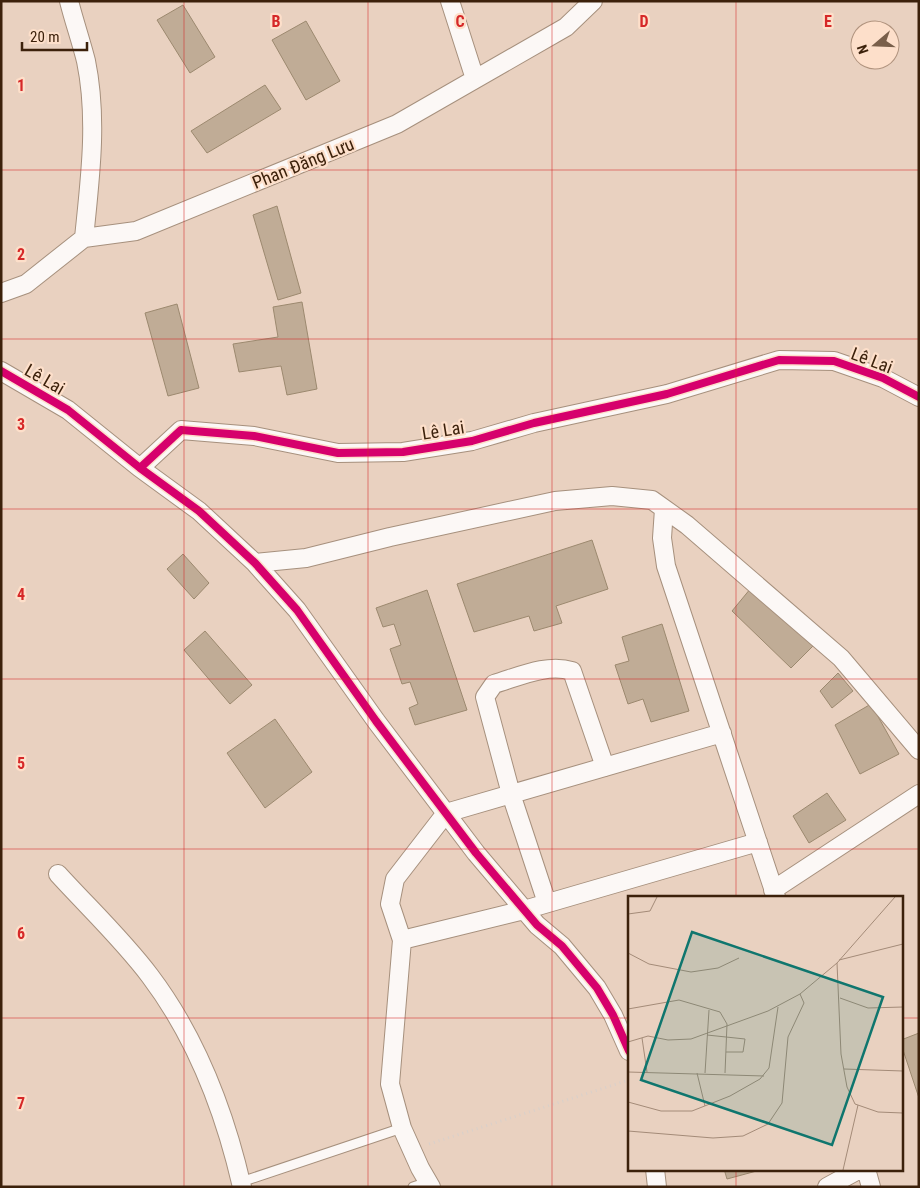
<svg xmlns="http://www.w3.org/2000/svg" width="920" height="1188" viewBox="0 0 920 1188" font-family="'Roboto Condensed',sans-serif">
	<rect width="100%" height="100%" fill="#e9d1c0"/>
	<!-- building -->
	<path fill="#c0ac96" stroke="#9c896f" d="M183,5L215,57L190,73L157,20Z
		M306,21L340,81L306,100L272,40Z
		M265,85L281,109L207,153L191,131Z
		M277,206L301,293L278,300L253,215Z
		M302,302L317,389L287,395L281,366L239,372L233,344L278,337L273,307Z
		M177,304L199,388L168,396L145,313Z
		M592,540L608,589L556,606L562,623L534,631L529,616L474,632L457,584Z
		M183,554L209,583L194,599L167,569Z
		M751,588L813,646L791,668L732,611Z
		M427,590L467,710L415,725L409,708L418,704L410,682L402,684L390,649L401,645L394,624L383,627L376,608Z
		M662,624L689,711L651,722L643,699L628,704L615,665L629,661L622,637Z
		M205,631L252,685L230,704L184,650Z
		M838,673L853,691L832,708L820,691Z
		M871,704L899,754L860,774L835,725Z
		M275,719L312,772L265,808L227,753Z
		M827,793L846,820L809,843L793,816Z
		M919,1033V1098L901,1044V1040Z
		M724,1169H764L727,1179Z"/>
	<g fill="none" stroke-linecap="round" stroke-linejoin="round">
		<!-- lane casing -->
		<g stroke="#a6907d" stroke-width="11">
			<path id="lane" d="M241,1182L402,1128
				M413,1187L428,1182"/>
		</g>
		<!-- street casing -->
		<g stroke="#a6907d" stroke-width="20">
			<path id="street" d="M69,1C74,21 81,41 86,61C98,119 90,179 84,238
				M450,1L475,79
				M1,293L26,284L84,238L136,231L397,124L566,27L593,1
				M1,371L68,410L140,468L181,430L254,436L338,453L403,452L472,441L534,423L667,394L779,360L834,361L883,378L919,397
				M140,468L199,511L255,563L297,610L376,721L476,853L537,925L562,946L597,988L613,1015L629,1051
				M664,509L662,538L666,566L776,897
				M255,563L306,558L390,537L555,501L612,496L652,500L687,525L841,658L919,750
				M58,874C88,907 123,940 150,976C196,1037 225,1113 242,1187
				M773,890L919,794
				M547,903L511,794L485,697L494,684C518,677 547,663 572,671L605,767
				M402,940L524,910L758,842
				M655,1169L657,1187
				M866,1169L871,1187
				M431,1187L420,1168L402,1128L390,1084L402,940L390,904L395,879L446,813L722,733
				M827,1187L860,1169"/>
		</g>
		<!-- path -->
		<path stroke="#d9d0ca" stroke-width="3" stroke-dasharray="1 4" stroke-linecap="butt" d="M429,1144L629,1080"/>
		<!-- lane -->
		<use href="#lane" stroke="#fcf8f6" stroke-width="9"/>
		<!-- street -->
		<use href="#street" stroke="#fcf8f6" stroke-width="18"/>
		<!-- cycleway casing -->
		<g stroke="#fddfca" stroke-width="11">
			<path id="cycleway" d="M1,371L68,410L140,468L181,430L254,436L338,453L403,452L472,441L534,423L667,394L779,360L834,361L883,378L919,397
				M140,468L199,511L255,563L297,610L376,721L476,853L537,925L562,946L597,988L613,1015L629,1051"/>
		</g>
		<!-- cycleway -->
		<use href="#cycleway" stroke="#d6006c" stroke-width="8"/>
	</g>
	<!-- grid -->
	<path fill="none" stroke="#d62828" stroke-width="1" stroke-opacity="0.55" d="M184,1V1187M368,1V1187M552,1V1187M736,1V897M1,170H919M1,339H919M1,509H919M1,679H919M1,849H919M1,1018H629M901,1018H919M736,1169V1187"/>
	<g text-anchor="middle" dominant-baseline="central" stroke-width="4.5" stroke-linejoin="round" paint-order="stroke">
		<!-- street labels -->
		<g font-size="18" fill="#3c210b" stroke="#fddfca">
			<text transform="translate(303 163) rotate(-22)">Phan Đăng Lưu</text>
			<text transform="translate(872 360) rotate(21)">Lê Lai</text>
			<text transform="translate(45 379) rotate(30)">Lê Lai</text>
			<text transform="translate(443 430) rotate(-9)">Lê Lai</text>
		</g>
	</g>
	<!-- overview -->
	<g transform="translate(628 896)">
		<rect width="275" height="275" fill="#e9d1c0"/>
		<path fill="none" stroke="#a48b78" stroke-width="1" d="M0,18L22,15L29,1M0,57L21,68L63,76L90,72L111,62M211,64L275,48M209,67L213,158L219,191L227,208L250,216L275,217M212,102L240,112L275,111M0,113L51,104L92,116L99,128L97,177M79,139L117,143L115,156H98M14,142L19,176M0,146L20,140L40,144L63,143L140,115L172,98M216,173L275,175M0,176L136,180M69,177L77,210M77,177L81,114M0,206L33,215H64L102,200L132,183L141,172L150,111M0,235L85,242L115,240L140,228L154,207L160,141L176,107L172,98L209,67L267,1M215,274L230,209"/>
		<path fill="#0f766e" fill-opacity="0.15" stroke="#0f766e" stroke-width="2.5" d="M64,36L255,101L204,249L13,184Z"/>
		<rect width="275" height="275" fill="none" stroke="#3c210b" stroke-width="2.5"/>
	</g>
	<g font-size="16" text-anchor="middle" font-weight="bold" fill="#d62828" stroke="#fddfca" stroke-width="4.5" stroke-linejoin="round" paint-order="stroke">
		<text x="276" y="27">B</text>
		<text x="460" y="27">C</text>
		<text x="644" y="27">D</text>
		<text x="828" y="27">E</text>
		<text x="21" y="91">1</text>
		<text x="21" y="260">2</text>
		<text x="21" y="430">3</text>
		<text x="21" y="600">4</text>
		<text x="21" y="769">5</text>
		<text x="21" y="939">6</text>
		<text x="21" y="1109">7</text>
	</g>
	<!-- border -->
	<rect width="920" height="1188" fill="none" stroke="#3c210b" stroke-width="5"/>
	<!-- north arrow -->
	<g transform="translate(875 45) rotate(251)"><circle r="24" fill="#fddfca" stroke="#b0937e"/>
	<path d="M0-4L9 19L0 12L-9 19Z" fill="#795f4a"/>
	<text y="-8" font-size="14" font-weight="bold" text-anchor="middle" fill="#3c210b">N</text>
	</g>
	<!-- scale -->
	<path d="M22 42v8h65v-8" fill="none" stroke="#3c210b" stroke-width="2.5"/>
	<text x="30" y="42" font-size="15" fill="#3c210b" stroke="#fddfca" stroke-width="4" paint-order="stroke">20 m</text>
</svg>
